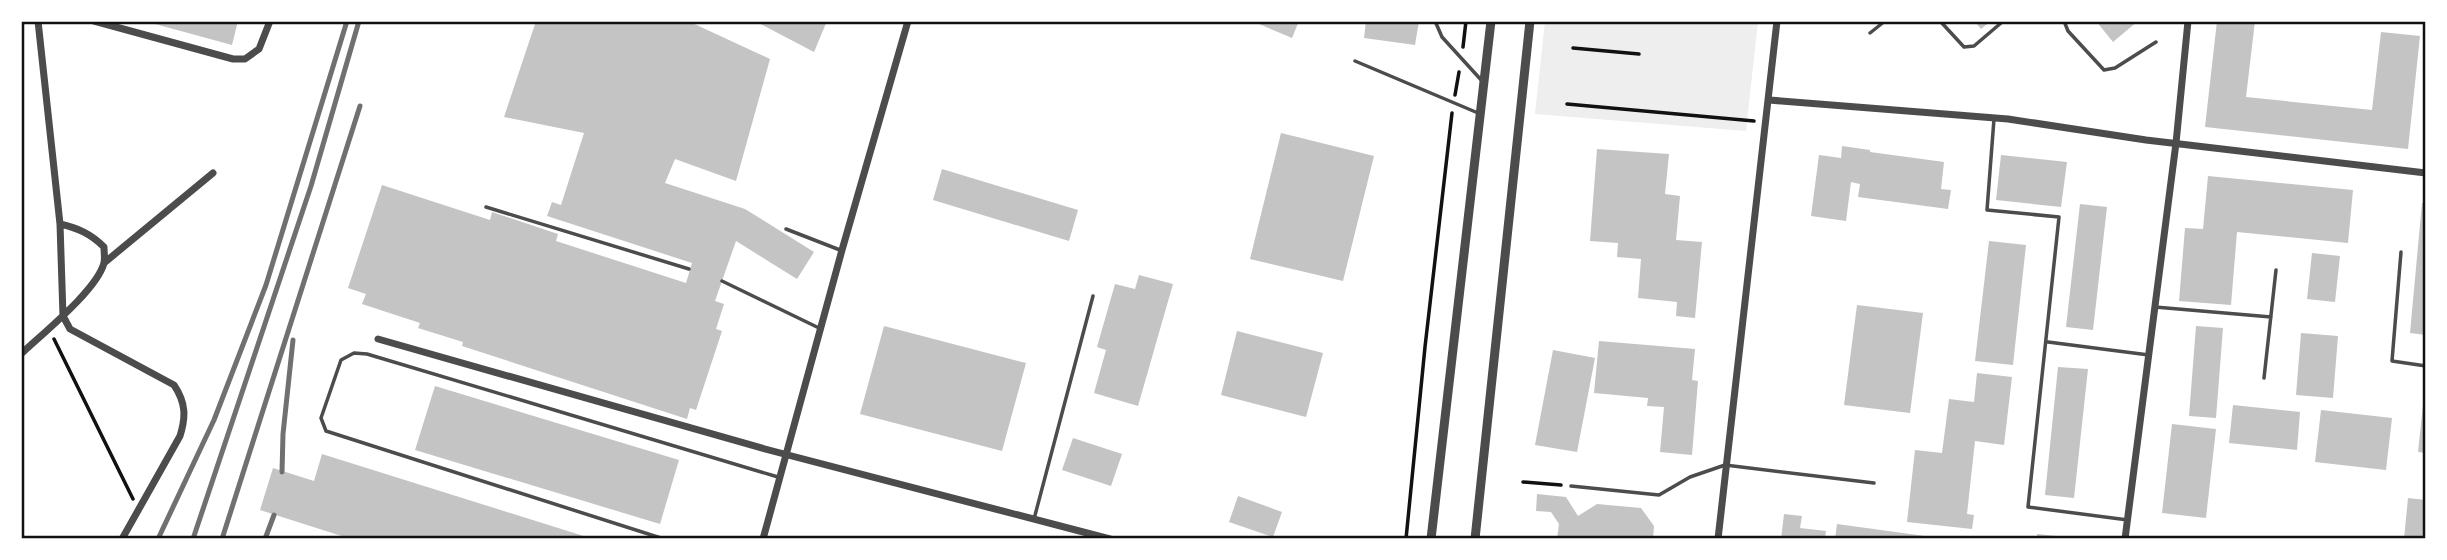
<svg xmlns="http://www.w3.org/2000/svg" width="2447" height="560" viewBox="0 0 2447 560" font-family="'Roboto Condensed',sans-serif">
	<rect width="100%" height="100%" fill="#fff"/>
	<!-- green -->
	<path fill="#eee" d="M1545,21H1758L1746,131L1535,114Z"/>
	<!-- building -->
	<path fill="#c4c4c4" d="M144,21H238L232,45Z
		M536,21H688L770,59L736,181L675,159L665,183L745,209L814,252L797,279L736,241L715,301L724,304L716,329L722,331L696,410L690,408L687,419L462,346L463,342L418,328L420,323L362,304L366,294L348,288L382,185L490,220L492,212L558,234L556,241L686,283L692,263L547,216L552,202L561,205L584,133L504,117Z
		M755,21H827L814,52Z
		M1252,21H1299L1292,38Z
		M1366,21H1419L1415,45L1364,38Z
		M1974,21H1991L1981,29Z
		M2096,21H2138L2113,42Z
		M2217,21H2255L2246,97L2372,110L2381,32L2420,36L2408,149L2205,127Z
		M1281,133L1374,156L1343,281L1250,259Z
		M1842,146L1870,150V152L1944,162L1941,189L1951,190L1948,209L1858,197L1860,184L1851,182L1846,221L1811,216L1819,155L1841,158Z
		M1597,149L1669,154L1665,194L1680,196L1676,240L1702,242L1695,318L1676,316L1677,302L1638,298L1641,259L1617,257L1618,243L1590,241Z
		M2001,155L2067,162L2061,207L1996,200Z
		M942,169L1078,210L1069,241L933,200Z
		M2208,176L2353,190L2348,243L2237,232L2231,305L2179,301L2185,228L2203,229Z
		M2422,203H2426V335L2410,333Z
		M2080,204L2107,207L2093,330L2066,327Z
		M1989,241L2026,245L2013,365L1975,361Z
		M2312,253L2340,256L2335,302L2307,299Z
		M1139,275L1173,284L1138,406L1094,393L1106,350L1097,347L1115,284L1135,289Z
		M1857,305L1923,313L1910,413L1844,405Z
		M884,326L1026,363L1002,451L860,414Z
		M2196,326L2223,328L2216,418L2189,416Z
		M1237,331L1323,353L1306,417L1221,395Z
		M2301,333L2338,336L2333,398L2296,395Z
		M1599,341L1695,349L1692,380L1698,381L1692,455L1660,452L1664,407L1647,406L1648,398L1594,393Z
		M1553,350L1595,358L1577,452L1535,445Z
		M2058,367L2088,369L2074,498L2045,495Z
		M1977,373L2012,377L2004,445L1975,441L1967,514L1974,515L1972,529L1907,522L1915,450L1942,453L1949,399L1974,402Z
		M435,386L679,460L660,524L415,450Z
		M2424,396H2426V453L2418,452Z
		M2233,405L2300,412L2297,450L2229,443Z
		M2321,410L2392,418L2386,470L2315,462Z
		M2172,424L2216,429L2206,518L2162,513Z
		M1073,438L1122,454L1111,486L1062,470Z
		M322,454L590,538V539H351L260,510L273,468L314,481Z
		M1537,494L1566,497L1578,516L1597,504L1641,508L1654,526L1653,539H1557L1559,524L1551,512L1536,511Z
		M1238,496L1282,512L1273,537L1229,522Z
		M2408,498L2426,500V539H2404Z
		M1784,514L1802,516L1800,528L1826,531L1825,539H1781Z
		M1837,524L1932,537V539H1835Z
		M2037,534L2066,537V539H2037Z"/>
	<g fill="none" stroke-linecap="round" stroke-linejoin="round">
		<!-- path -->
		<path stroke="#111" stroke-width="3.5" d="M1463,47L1466,21
			M1573,48L1639,54
			M1455,95L1459,72
			M1567,104L1754,121
			M54,339L133,499
			M1523,482L1561,485
			M1406,539L1425,347L1452,113"/>
		<!-- service -->
		<path stroke="#4c4c4c" stroke-width="3.5" d="M1435,21L1442,37L1483,82
			M1940,21L1964,47L1974,46L2001,23
			M2064,21L2068,31L2104,70L2115,68L2156,42
			M1870,33L1885,21
			M1355,61L1478,113
			M1994,119L1987,210L2059,217L2028,507L2128,520
			M486,207L689,269
			M786,229L840,250
			M2401,252L2392,361L2426,366
			M722,281L819,328
			M2155,307L2271,317
			M2048,342L2149,355
			M2264,378L2276,270
			M1571,486L1659,495L1690,477L1725,465L1874,483
			M1034,519L1093,296
			M664,539L326,431L321,418L341,360L354,353L367,354L778,477"/>
		<!-- minor -->
		<path stroke="#4c4c4c" stroke-width="7" d="M38,21L60,224L63,316L70,329L174,385C186,403 186,417 180,436L122,539
			M94,21L233,59H245L259,49L270,21
			M1769,100L2008,119L2146,140L2426,173
			M104,263L213,173
			M378,339L765,449L1110,539
			M21,354C42,334 97,290 104,263C105,258 104,252 104,247C91,234 78,228 60,224
			M763,539L842,250L908,21
			M1718,539L1777,21
			M2125,539L2176,143L2188,21"/>
		<!-- tertiary -->
		<path stroke="#4c4c4c" stroke-width="9" d="M1431,539L1491,21
			M1475,539L1530,21"/>
		<!-- rail -->
		<path stroke="#707070" stroke-width="5" d="M282,472L283,434L293,340
			M158,539L214,420L266,285L347,21
			M193,539L311,186L359,21
			M222,539L360,106
			M265,539L274,515"/>
	</g>
	<!-- border -->
	<rect width="2447" height="560" fill="none" stroke="#ffffff" stroke-width="46"/>
	<rect x="23" y="23" width="2401" height="514" fill="none" stroke="#111" stroke-width="2.5"/>
</svg>
